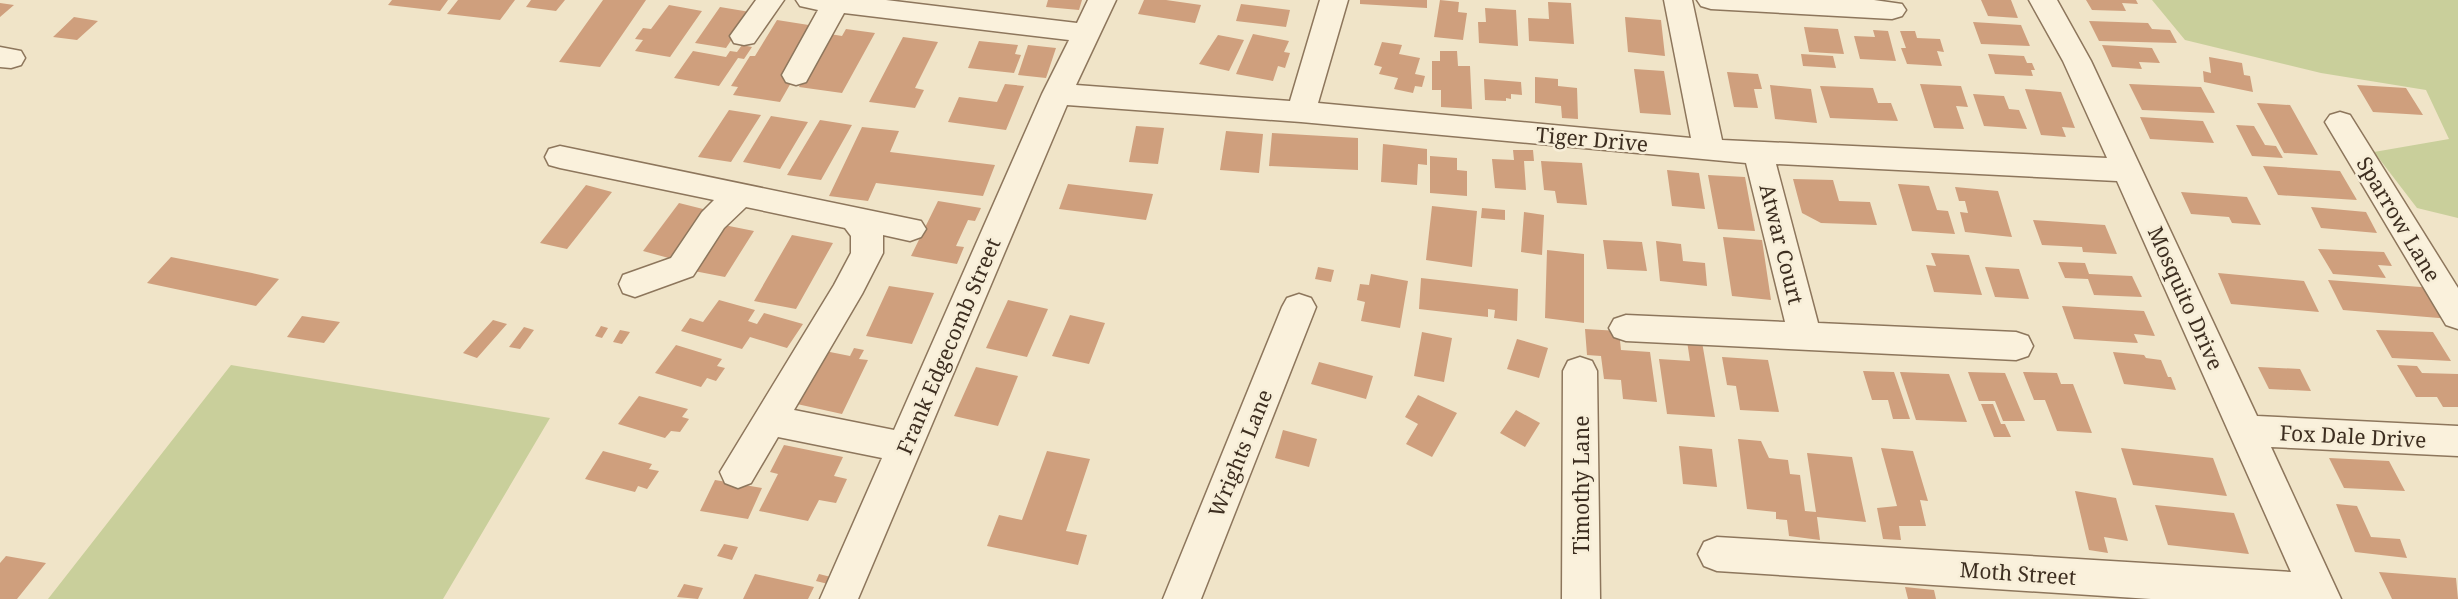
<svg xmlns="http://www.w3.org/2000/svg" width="2458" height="599" viewBox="0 0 2458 599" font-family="'Noto Serif',serif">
	<rect width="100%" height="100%" fill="#f0e4c8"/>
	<!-- green -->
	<path fill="#c9cf9b" d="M2152,0H2458V218L2417,208L2374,152L2449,139L2426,90L2321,73L2185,40Z
		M231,365L550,418L443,599H48Z"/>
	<!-- building -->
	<path fill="#cf9f7d" d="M392,0H448L440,11L388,5Z
		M458,0H515L500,20L447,14Z
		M531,0H565L556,11L526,7Z
		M603,0H646L600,67L559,62Z
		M1048,0H1082L1079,10L1046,7Z
		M1144,0H1166L1201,5L1195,23L1138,14Z
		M1360,0H1427V8L1360,4Z
		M1440,0L1459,2L1458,12L1467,13L1463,40L1434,37Z
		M1981,0H2011L2018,18L1988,16Z
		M2086,0H2136L2138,4L2122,3L2126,11L2092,10Z
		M1548,2L1571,3L1574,44L1529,41L1528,18L1549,19Z
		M0,3L14,5L0,17Z
		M1241,4L1290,10L1286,27L1236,21Z
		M669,5L702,11L670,57L635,51L643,40L635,39L643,28L651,29Z
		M720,7L750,12L726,48L695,43Z
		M1485,8L1516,10L1518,46L1479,43L1478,22H1486Z
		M74,17L98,21L77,40L53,37Z
		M1625,17L1661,20L1665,56L1628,52Z
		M777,20L815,26L783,79L792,81L780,102L733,95L738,87L731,86L750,56H755Z
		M2089,21L2148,23L2152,29L2170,30L2177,43L2099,41Z
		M1973,22L2021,25L2030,46L1981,44Z
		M1804,27L1838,29L1844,54L1809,52Z
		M846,29L875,33L842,93L799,87L830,34L842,36Z
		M1873,30L1888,31L1896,61L1860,59L1854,36L1875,37Z
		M1900,31H1915L1917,38L1940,39L1944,52L1937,51L1942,66L1907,64L1901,48H1906Z
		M1253,34L1289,41L1284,52L1290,53L1285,68L1278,66L1273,81L1236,74Z
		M1218,35L1244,40L1229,71L1199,64Z
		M903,37L938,42L915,88L924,90L915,108L869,102Z
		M979,41L1018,45L1015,54L1021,55L1014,73L968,68Z
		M1382,42L1402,45L1399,54L1420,58L1415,74L1425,76L1422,87L1415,86L1413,93L1394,89L1398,78L1379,74L1382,67L1374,65Z
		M742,45L752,47L744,59L738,58L719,86L674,78L693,51L726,57L730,51L737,52Z
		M1028,45L1056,48L1046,78L1018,75Z
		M2102,45L2152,48L2160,63L2139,62L2142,69L2112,67Z
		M1440,51H1457L1458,66H1470L1472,109L1441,107V90H1432V61H1440Z
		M1801,54L1833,56L1836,68L1803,66Z
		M1988,54L2024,56L2027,63H2032L2035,70H2031L2033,76L1995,74Z
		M2209,57L2242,63L2244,75L2250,76L2253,92L2204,82L2203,71L2211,73Z
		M1634,69L1664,71L1671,115L1640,113Z
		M1727,72L1758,74L1762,89H1754L1758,108L1734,107Z
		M1535,77L1558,79V86L1577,88L1578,119L1562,118L1561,106L1535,103Z
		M1484,79L1521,82L1522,95L1511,94V99L1506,98V101L1485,100Z
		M1005,84L1024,86L1006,130L948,122L959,97L997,102Z
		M1920,84L1961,86L1968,107L1956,106L1964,129L1934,128Z
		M2129,84L2201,87L2215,113L2142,110Z
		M1770,85L1811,89L1817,123L1775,119Z
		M2357,85L2406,88L2423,115L2373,112Z
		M1820,86L1873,88L1878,103H1891L1898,121L1830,118Z
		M2025,89L2061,92L2075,128L2062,127L2066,137L2041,135Z
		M1973,94L2004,96L2009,109L2019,110L2027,129L1984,126Z
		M2257,103L2290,105L2318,155L2284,153Z
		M729,110L761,115L731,162L698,157Z
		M771,116L808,122L780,169L743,162Z
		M2140,117L2203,121L2214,143L2150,139Z
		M820,120L852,125L821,180L787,175Z
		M2236,125L2254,126L2265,145L2276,146L2283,158L2252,156Z
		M1136,126L1164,128L1158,164L1129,162Z
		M862,127L899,131L890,152L995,165L983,196L876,183L868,201L829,196Z
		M1226,131L1263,134L1259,173L1220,170Z
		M1272,133L1358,138V170L1269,166Z
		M1383,144L1427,149V165L1418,164L1417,185L1381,182Z
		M1513,150H1533L1534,161H1524L1526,190L1495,188L1492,159L1514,160Z
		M1430,156L1457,158V170L1467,171V196L1430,193Z
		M1541,161L1582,163L1587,205L1557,203L1555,191L1544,190Z
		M2263,166L2340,171L2357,200L2278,195Z
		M1667,170L1699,173L1705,209L1672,206Z
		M1708,175L1745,177L1755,231L1718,229Z
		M1793,179L1833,180L1839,201L1870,202L1877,225L1821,223L1802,213Z
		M1068,184L1153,194L1146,220L1059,209Z
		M1898,184L1929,186L1937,210L1948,211L1955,234L1912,231Z
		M586,185L612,192L567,249L540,243Z
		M1955,187L1998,191L2012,237L1965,232L1960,212L1968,213L1965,201H1959Z
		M2181,192L2247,197L2261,225L2232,223L2229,217L2191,214Z
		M938,201L981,208L975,221L968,220L956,246L964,247L957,264L911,256Z
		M679,203L711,211L676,260L643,251Z
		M1432,206L1477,211L1472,267L1426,260Z
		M2311,207L2366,212L2377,233L2321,228Z
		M1482,208L1505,210V220L1481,218Z
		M1524,212L1544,215L1542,255L1521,252Z
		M2033,220L2105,225L2117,254L2083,252L2082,247L2042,245Z
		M724,225L754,231L725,277L694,271Z
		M792,235L833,243L796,309L754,301Z
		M1723,237L1762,240L1771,300L1732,296Z
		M1603,240L1642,242L1647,271L1607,269Z
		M1656,241L1681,244L1683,261L1705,263L1707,286L1660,281Z
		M2318,249L2384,252L2392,266L2378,265L2386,278L2333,274Z
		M1547,250L1584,254V323L1545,318Z
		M1931,253L1969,255L1982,295L1934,292L1926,265L1936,266Z
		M171,257L252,273L279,279L256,306L147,283Z
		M2058,262L2085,263L2089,274L2132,276L2142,297L2094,295L2088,279L2065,278Z
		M1318,267L1334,270L1331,282L1315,279Z
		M1985,267L2019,269L2029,299L1995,297Z
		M2218,273L2304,281L2319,312L2231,304Z
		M1371,274L1408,281L1400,328L1361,321L1365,302L1357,300L1360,284L1369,285Z
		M1421,278L1518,289L1517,321L1494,318L1495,310L1488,309V317L1419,309Z
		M2328,280L2434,288L2451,319L2343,310Z
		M889,286L934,293L912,344L866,336Z
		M719,300L755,310L748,321L757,324L764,313L803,324L787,348L750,337L742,349L681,331L690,318L703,322Z
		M1008,300L1048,309L1027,357L986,348Z
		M2062,306L2144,311L2155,336L2134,334L2138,343L2074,339Z
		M1070,315L1105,323L1089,364L1052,356Z
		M302,316L340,322L324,343L287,337Z
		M493,320L507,324L477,358L463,353Z
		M601,326L608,328L602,338L595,336Z
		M524,327L534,330L520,349L509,347Z
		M1585,329L1619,331L1621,350L1650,352L1657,402L1623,399L1621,380L1604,379L1601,356L1587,355Z
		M620,330L630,332L622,344L613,342Z
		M2376,330L2433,332L2451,361L2392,358Z
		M1422,332L1452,338L1444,382L1414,376Z
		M1517,339L1548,348L1539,378L1507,369Z
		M1687,341L1702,342L1715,417L1667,414L1659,359L1690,361Z
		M676,345L722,359L717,366L725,368L716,381L707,378L701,387L655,373Z
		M854,348L864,350L859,359L868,360L842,414L797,404L825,351L850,356Z
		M2113,352L2144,355L2146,358L2161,360L2168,377H2171L2176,390L2124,384Z
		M1722,357L1768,360L1779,412L1740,410L1736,386L1727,385Z
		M1319,362L1373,376L1366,399L1311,384Z
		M2397,365L2417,366L2422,373L2458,374V407H2443L2437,397H2416Z
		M976,367L1018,376L998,426L954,416Z
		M2258,367L2300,369L2311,391L2269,389Z
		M1863,371L1894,372L1910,419H1893L1888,400H1872Z
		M1900,372L1949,374L1967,422L1916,420Z
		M1968,372L2005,373L2025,421H2003L1995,401H1979Z
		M2023,372L2057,373L2061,384H2073L2092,433L2057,431L2045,400H2034Z
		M1418,395L1457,413L1432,457L1406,444L1418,424L1405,417Z
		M639,396L688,409L682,417L689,419L680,432L671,431L665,438L618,424Z
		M1981,404H1993L2001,424H2005L2011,437H1994Z
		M1516,410L1540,423L1525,447L1500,433Z
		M1283,430L1317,439L1309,467L1275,458Z
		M1738,439L1761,441L1769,458L1788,460L1790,474L1800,475L1805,511L1816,512L1807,453L1852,457L1866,522L1817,517L1820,540L1789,536L1787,520L1776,519V512L1747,509Z
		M784,445L843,457L834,476L847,479L836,503L819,500L808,521L759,511L778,474L770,472Z
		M1679,446L1712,449L1717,487L1683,484Z
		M1881,448L1913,451L1928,501L1920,500L1926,526H1899L1901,540L1883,539L1877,508L1897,506Z
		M2121,448L2213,458L2227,496L2133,485Z
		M603,451L652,464L649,469L659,471L647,489L638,486L635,492L585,479Z
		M1047,451L1090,459L1066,531L1087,535L1078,565L987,546L999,515L1022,520Z
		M2329,458L2389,461L2405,491L2344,488Z
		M715,480L762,488L748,519L700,511Z
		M2075,491L2116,498L2128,541L2104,537L2108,553L2089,550Z
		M2336,504L2357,506L2371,537L2400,539L2407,558L2355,552Z
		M2155,505L2234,513L2249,554L2168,545Z
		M724,544L738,547L732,560L717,556Z
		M6,556L46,563L17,599H0V563Z
		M2379,572L2456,578L2458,599H2392Z
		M755,574L814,587L808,599H743Z
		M819,574L835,578L832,585L816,581Z
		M684,584L703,588L698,599L677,597Z
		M1905,587L1934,590L1936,599H1908Z"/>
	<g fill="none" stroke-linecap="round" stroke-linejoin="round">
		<!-- minor casing -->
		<g stroke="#8d765c" stroke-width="3">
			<path id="minor" d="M756,0H784L754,43L744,45L734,43L730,36Z
				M796,0H886L1077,23L1088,0H1116L1076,85L1290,101L1320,0H1348L1318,103L1691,138L1664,0H1692L1722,140L2107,158L2063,61L2029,0H2057L2091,61L2257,416L2458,426V456L2271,447L2341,599H2151L1717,571L1704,566L1698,554L1704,542L1717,537L2291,572L2117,181L1776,164L1818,323L2016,332L2028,336L2033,346L2028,356L2016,360L1626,341L1614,337L1609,328L1614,319L1626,315L1785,322L1746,163L1301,122L1067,105L858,599H820L882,458L778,437L751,483L738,488L725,483L720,472L834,285L851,253V236L845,228L746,207L724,228L693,276L635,297L623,293L619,284L623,275L671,258L702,212L714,200L560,168L549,165L545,157L549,149L560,146L921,221L926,229L921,237L910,241L883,235V253L862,294L794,410L894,430L1042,94L1069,40L844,13L806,82L796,85L786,82L782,75L818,10L800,6Z
				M1697,0H1874L1902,4L1906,10L1902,16L1892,19L1711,9L1701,6Z
				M0,47L21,51L25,58L21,65L11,68L0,67Z
				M2340,112L2350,115L2458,288V329L2446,325L2325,122L2330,115Z
				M1299,294L1311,298L1316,307L1201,599H1163L1282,307L1287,298Z
				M1580,357L1592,361L1597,371L1600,599H1562L1563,371L1568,361Z"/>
		</g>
		<!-- minor -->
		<use href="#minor" fill="#faf1dc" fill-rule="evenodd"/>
	</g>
	<g text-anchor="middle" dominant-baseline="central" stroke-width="5" stroke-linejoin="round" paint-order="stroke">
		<!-- street labels -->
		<g font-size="21" fill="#3d2e20" stroke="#f7eed8">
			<text transform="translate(1592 139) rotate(5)">Tiger Drive</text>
			<text transform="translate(2399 219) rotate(59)">Sparrow Lane</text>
			<text transform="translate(1782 244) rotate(76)">Atwar Court</text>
			<text transform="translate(2186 298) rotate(66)">Mosquito Drive</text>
			<text transform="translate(948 346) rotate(-67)">Frank Edgecomb Street</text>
			<text transform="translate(2353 436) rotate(3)">Fox Dale Drive</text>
			<text transform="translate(1240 453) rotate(-68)">Wrights Lane</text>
			<text transform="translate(1581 485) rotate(-90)">Timothy Lane</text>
			<text transform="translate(2018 573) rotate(4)">Moth Street</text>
		</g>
	</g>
</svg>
